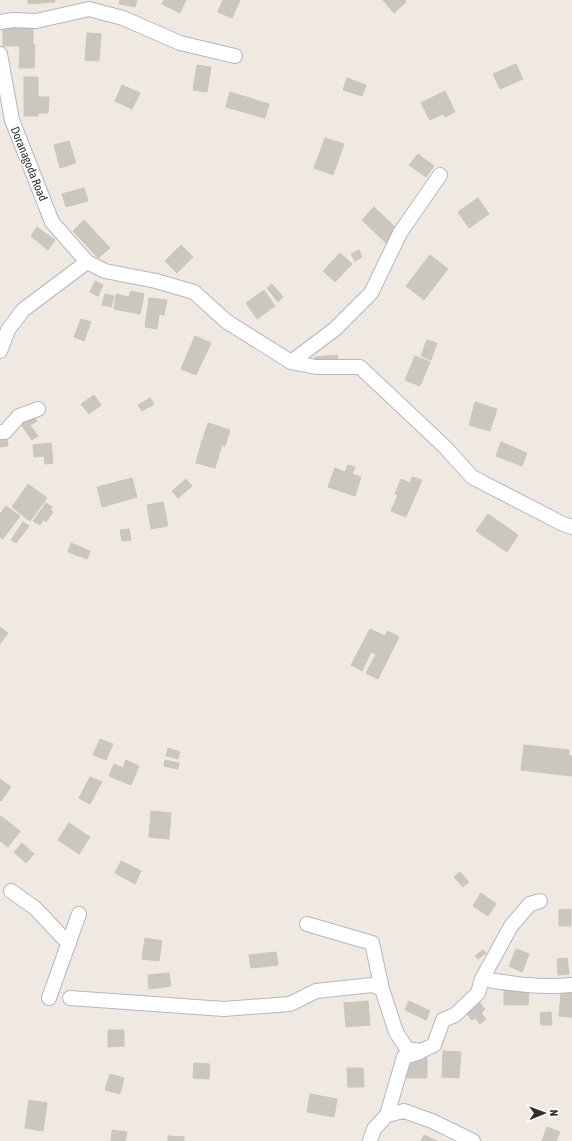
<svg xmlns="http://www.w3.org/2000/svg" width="572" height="1141" viewBox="0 0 572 1141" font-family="'Asap Condensed',sans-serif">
	<rect width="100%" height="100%" fill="#efe9e1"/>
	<!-- building -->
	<path fill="#cbc7bf" stroke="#cbc5ba" d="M28,0H55V2L28,4Z
		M120,0H137L135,7L119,4Z
		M164,0H186L180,13L162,4Z
		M223,0H240L232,18L218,12Z
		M383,0H405L406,2L394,13Z
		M3,27H33V45H35L34,68H19L20,46H3Z
		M87,33L101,34L99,61L85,60Z
		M516,64L523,79L500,89L493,74Z
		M197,65L211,67L207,92L193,90Z
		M24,77H38V97H49L48,113H38V116H24Z
		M347,78L366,85L362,96L343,90Z
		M122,85L140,93L132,109L115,101Z
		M445,91L455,112L445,117L443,114L430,120L421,103Z
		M230,92L269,104L265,118L226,107Z
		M325,138L344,144L333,175L314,168Z
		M69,141L76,163L60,168L54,145Z
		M418,154L434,166L426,177L409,165Z
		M84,188L88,201L66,207L62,194Z
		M478,198L489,214L469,228L458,212Z
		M374,207L398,230L386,243L362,220Z
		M84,220L110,248L98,258L73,231Z
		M37,227L55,240L48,250L31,236Z
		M181,245L193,257L177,273L165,261Z
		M359,250L362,257L355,261L351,254Z
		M340,253L352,264L335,282L323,271Z
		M430,255L448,269L424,300L406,286Z
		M95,281L103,285L98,296L90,292Z
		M272,284L283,297L278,302L267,288Z
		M264,290L275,306L257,319L246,303Z
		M131,291L144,294L140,314L114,309L116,294L129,297Z
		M105,294L114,296L111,307L102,305Z
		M149,298L167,300L164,315L159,314L157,329L145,327Z
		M81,319L91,322L84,341L74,337Z
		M195,336L211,343L196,375L181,369Z
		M427,340L437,343L431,360L421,356Z
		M337,355L338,365L316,367L315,357Z
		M415,356L430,362L420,386L405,380Z
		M94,395L101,405L89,414L81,404Z
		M150,398L154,404L142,411L138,405Z
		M475,402L497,409L490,431L469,425Z
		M34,416L37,421L30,425L38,436L32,440L20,423L26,418L28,421Z
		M208,423L230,430L225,446L203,439Z
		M7,438L8,446L0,447V439Z
		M202,440L222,445L215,468L196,463Z
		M501,442L527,453L522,466L496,456Z
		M51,443L53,463L45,464L44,456L34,457L33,445Z
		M348,465L355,467L352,474L361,477L355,496L328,487L335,468L345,472Z
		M412,477L422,480L406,517L391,511L398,495L395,494L401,479L410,483Z
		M132,478L137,497L102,507L97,487Z
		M186,479L192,486L178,498L172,491Z
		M28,484L47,498L30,521L12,507Z
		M163,502L168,526L151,529L147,505Z
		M46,503L52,507L50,510L53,512L46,522L43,520L40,525L33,521Z
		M6,506L20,516L3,539L0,537V514Z
		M488,514L518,535L507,552L476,531Z
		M23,522L29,526L16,543L11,540Z
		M129,529L131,540L122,541L120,530Z
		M71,543L90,551L87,559L68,552Z
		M0,627L8,633L0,644Z
		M370,629L385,636L388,631L399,637L378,679L366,673L376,654L371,652L362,671L351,665Z
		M100,739L113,744L106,760L93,755Z
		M524,745L569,750V755L572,756V776L521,770Z
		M168,748L180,752L178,759L166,756Z
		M126,760L139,766L131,785L109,776L114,764L123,768Z
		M165,760L179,763L178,769L164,766Z
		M90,777L102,782L90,804L79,798Z
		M0,779L11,787L1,801L0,800Z
		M151,811L171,813L169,839L149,837Z
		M1,816L20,831L8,847L0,841V818Z
		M69,823L90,837L79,854L58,840Z
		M22,843L34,854L26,863L14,852Z
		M121,861L141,871L135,884L115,873Z
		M460,872L469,882L463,887L454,877Z
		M481,893L496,904L488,916L473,906Z
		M571,909V926H559V910Z
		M145,938L162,941L159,961L142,959Z
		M516,949L529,954L522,972L509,966Z
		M483,950L486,953L478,959L475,956Z
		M276,952L278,965L251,968L249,955Z
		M567,958L569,974L558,975L557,959Z
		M169,973L171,986L149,989L148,975Z
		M504,990L529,991L528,1005H504Z
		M561,992L572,993V1017L559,1016Z
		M368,1001L370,1025L346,1027L344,1003Z
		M409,1001L430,1011L426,1020L405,1010Z
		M479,1002L485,1009L481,1013L486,1019L480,1024L475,1018L472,1020L466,1013Z
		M551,1012L552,1025H541L540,1013Z
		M108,1030H124V1046L108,1047Z
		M443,1051L461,1052L459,1078L442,1077Z
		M427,1058V1078H405V1059Z
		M194,1063L210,1064L209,1079L193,1078Z
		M347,1068H363L364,1087H348Z
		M110,1074L124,1078L120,1094L105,1090Z
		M310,1094L337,1099L334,1117L307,1112Z
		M29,1100L47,1103L43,1131L25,1128Z
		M547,1127L560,1132L556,1141H542Z
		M112,1130L127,1132L125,1141H111Z
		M424,1135L437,1141H421Z
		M168,1136L184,1137V1141H168Z"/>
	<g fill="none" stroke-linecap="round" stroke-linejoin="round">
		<!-- minor casing -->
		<g stroke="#b4b7c1" stroke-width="16">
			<path id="minor" d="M0,22L13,20L36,21L89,9L123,18L180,43L235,56
				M0,54L12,120L52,222L87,262L105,271L156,281L194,292L226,321L291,362L316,367H360L445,447L472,477L563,524L572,527
				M0,351L8,330L23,310L87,262
				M291,362L335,329L371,293L400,233L440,175
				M0,432H5L19,416L38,409
				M11,891L35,908L69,944
				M307,924L372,943L382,989
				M482,979C514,984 540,988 572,985
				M49,998L79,914
				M70,998L224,1009L290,1004L316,991L372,985L382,989L396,1032L407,1049L421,1051L434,1045L443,1020L455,1015L478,993L482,979L511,926L530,904L540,901
				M387,1115L404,1057L420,1052
				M370,1141L374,1129L387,1115L404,1111L432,1121L473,1141"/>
		</g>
		<!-- minor -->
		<use href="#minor" stroke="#fff" stroke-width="14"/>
	</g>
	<g text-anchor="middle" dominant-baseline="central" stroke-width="3" stroke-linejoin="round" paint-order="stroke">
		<!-- street labels -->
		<g font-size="12" fill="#2e2e2e" stroke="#fff">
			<text transform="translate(29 164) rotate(68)">Doranagoda Road</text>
		</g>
	</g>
	<!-- north arrow -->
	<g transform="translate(544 1113) rotate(89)" stroke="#ffffff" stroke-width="3" paint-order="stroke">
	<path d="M0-3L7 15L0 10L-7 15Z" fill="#2e2e2e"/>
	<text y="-6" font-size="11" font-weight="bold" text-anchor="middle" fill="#2e2e2e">N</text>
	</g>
</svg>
